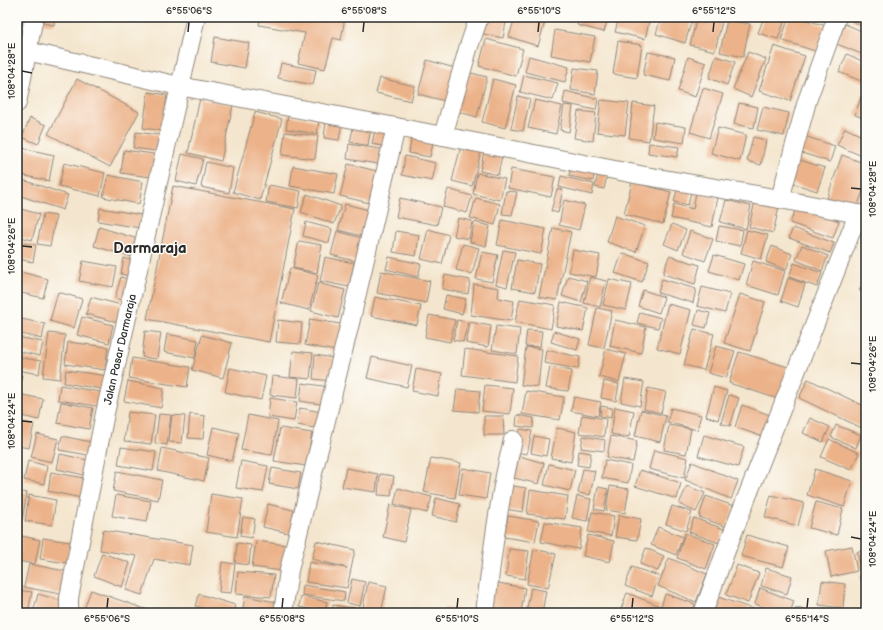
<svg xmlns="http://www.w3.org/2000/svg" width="883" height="630" viewBox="0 0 883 630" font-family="'Balsamiq Sans',sans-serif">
	<rect width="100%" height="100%" fill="#fdfcf7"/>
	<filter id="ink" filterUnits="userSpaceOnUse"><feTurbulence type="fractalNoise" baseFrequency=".025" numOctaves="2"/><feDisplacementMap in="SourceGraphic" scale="8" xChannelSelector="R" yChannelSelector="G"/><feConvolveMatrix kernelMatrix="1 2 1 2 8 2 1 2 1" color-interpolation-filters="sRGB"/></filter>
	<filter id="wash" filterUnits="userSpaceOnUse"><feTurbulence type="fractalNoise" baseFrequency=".012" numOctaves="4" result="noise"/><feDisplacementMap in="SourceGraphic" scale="16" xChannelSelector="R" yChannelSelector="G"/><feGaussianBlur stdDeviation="0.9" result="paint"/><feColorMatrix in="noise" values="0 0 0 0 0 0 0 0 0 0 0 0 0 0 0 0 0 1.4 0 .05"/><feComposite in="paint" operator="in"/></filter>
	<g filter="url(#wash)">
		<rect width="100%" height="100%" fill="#f4e6ce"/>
		<g id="blocks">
			<!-- building -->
			<path fill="#ecb289" d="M44,17H55L54,25L43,23Z
				M261,17H345L341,40L333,38L325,69L298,63L305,33L259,25Z
				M482,17H507L503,38L479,33Z
				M515,17H528L545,22L538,46L509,37Z
				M579,17H608L604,32L577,25Z
				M619,17L650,18L645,39L615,32Z
				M661,17H693L685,43L656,34Z
				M697,17H723L715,51L690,45Z
				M764,17H786L778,39L758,33Z
				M789,17H797L826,26L818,52L781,40Z
				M853,17H866V28L852,21Z
				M727,20L750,24L743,57L720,52Z
				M845,24L866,33V50L864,55L837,44Z
				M555,30L595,37L590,62L551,55Z
				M215,37L249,43L245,68L211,62Z
				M486,39L523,49L516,76L479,66Z
				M618,41L642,45L637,78L613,74Z
				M774,46L805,56L790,101L759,91Z
				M648,52L675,57L670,81L643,75Z
				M748,52L766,59L751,97L733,89Z
				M847,54L866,63V83L839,72Z
				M529,56L569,67L565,82L525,72Z
				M716,56L735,62L727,85L709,78Z
				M688,57L706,63L695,97L678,91Z
				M427,60L458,69L449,102L418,94Z
				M281,63L316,70L313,85L278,78Z
				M574,68L598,71L595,94L571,90Z
				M463,71L487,77L477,117L452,110Z
				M524,75L558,83L553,100L520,92Z
				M380,78L415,86L411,101L376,93Z
				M77,79L139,112L110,167L48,134Z
				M493,79L516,85L505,128L482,122Z
				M703,88L723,94L709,138L690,132Z
				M565,91L598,99L596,110L563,103Z
				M148,92L167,95L162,131L143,128Z
				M862,94L866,95V119L855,115Z
				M518,96L530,99L523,131L511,129Z
				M200,98L233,105L221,161L188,153Z
				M535,100L562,106L556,134L528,128Z
				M601,100L629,103L625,135L597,132Z
				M633,103L654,106L649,141L629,138Z
				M739,103L758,107L754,128L734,124Z
				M564,105L573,106L569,132L560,130Z
				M763,107L789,113L784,136L757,130Z
				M578,111L596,113L593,141L574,138Z
				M255,112L282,119L260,200L233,192Z
				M288,115L319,121L317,134L286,129Z
				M30,118L46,125L38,144L22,137Z
				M326,121L342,123L339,140L324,138Z
				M655,122L686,127L684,143L653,138Z
				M354,124L371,127L368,146L350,142Z
				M718,128L746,135L740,161L711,153Z
				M845,128L866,138V153L864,157L837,145Z
				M375,129L391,132L388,147L372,144Z
				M136,132L159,135L156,151L133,148Z
				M285,132L318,136L315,159L282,155Z
				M412,134L434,138L430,157L409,153Z
				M804,136L835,146L830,162L799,152Z
				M753,137L766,140L761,165L747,161Z
				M462,142L482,148L472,186L452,181Z
				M649,143L679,147L677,157L648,153Z
				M349,144L386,150L384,165L347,159Z
				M22,148L54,155L49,181L17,174Z
				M124,150L154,154L151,177L121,173Z
				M484,152L502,156L498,175L480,171Z
				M182,154L203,159L196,186L176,181Z
				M842,155L866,164V182L857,208L827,198Z
				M405,156L436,163L432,181L402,175Z
				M797,159L825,168L817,191L789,182Z
				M206,162L233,168L229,193L201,187Z
				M64,163L105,173L100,196L59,186Z
				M348,164L385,173L378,205L340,196Z
				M293,166L338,174L334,194L290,186Z
				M571,166L595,171L593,181L569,176Z
				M511,169L555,177L551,197L508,188Z
				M599,169L608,171L604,189L595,187Z
				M477,173L505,179L500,200L473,194Z
				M108,175L143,182L139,204L103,197Z
				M561,176L594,184L592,195L559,187Z
				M23,180L68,195L63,210L18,195Z
				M632,182L671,192L663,224L624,214Z
				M269,185L301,191L298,208L266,202Z
				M678,185L692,188L688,205L674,202Z
				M173,186L295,209L269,342L147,319Z
				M448,189L472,196L467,213L443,207Z
				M557,189L563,190L558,213L551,211Z
				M506,191L517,192L512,215L502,214Z
				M696,193L718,197L712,227L671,218L674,204L693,209Z
				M307,194L341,206L334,224L301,212Z
				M400,198L441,207L437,225L396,217Z
				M476,198L500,204L495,225L470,218Z
				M564,200L585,205L579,230L559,225Z
				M726,200L751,206L746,229L720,222Z
				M755,201L779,207L773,233L749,227Z
				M345,204L373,211L366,237L338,230Z
				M797,206L839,221L833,238L790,223Z
				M17,208L39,214L32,240L17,236Z
				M100,208L142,215L140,228L98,221Z
				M43,214L56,216L50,246L37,244Z
				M615,216L645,226L636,252L607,242Z
				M458,218L472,221L469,239L454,236Z
				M502,220L546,229L541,254L497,245Z
				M306,222L332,229L329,243L303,236Z
				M474,222L490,226L486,246L470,242Z
				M672,224L686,230L678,250L664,244Z
				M719,226L743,230L740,246L716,241Z
				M99,227L138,239L132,257L94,246Z
				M553,228L571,232L557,300L539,297Z
				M793,228L834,243L830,253L789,238Z
				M428,229L449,235L442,264L421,259Z
				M747,230L768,235L761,259L741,253Z
				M337,231L369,240L363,263L331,255Z
				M396,231L419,235L416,256L393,252Z
				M690,231L713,239L705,261L683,253Z
				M299,241L322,245L317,273L293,268Z
				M17,242L36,245L33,262L17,259Z
				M463,244L479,248L472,274L456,270Z
				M802,245L828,256L822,271L796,260Z
				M772,246L792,254L786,270L766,262Z
				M503,250L515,252L507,287L496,284Z
				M573,250L600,255L596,277L569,272Z
				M482,252L498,255L492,282L476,279Z
				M622,253L649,262L642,282L615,273Z
				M714,255L744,264L739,280L709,271Z
				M669,256L700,265L695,284L663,274Z
				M325,257L354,263L349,287L320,281Z
				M389,257L421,264L418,277L386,269Z
				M124,258L135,261L132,277L121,274Z
				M517,260L540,264L535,292L512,288Z
				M83,261L117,267L113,287L79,281Z
				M753,261L785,271L778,295L746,285Z
				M794,263L822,273L817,287L789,277Z
				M290,268L318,275L309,310L281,303Z
				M17,271L48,279L43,298L17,292Z
				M381,271L430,281L426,303L377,293Z
				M445,275L470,280L468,294L442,289Z
				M568,276L587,281L581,302L562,296Z
				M121,277L130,280L124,301L115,298Z
				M590,277L606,281L600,307L584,303Z
				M788,278L805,284L798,307L781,301Z
				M609,279L632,284L626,310L603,305Z
				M662,279L696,289L693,303L658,293Z
				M866,281V296L859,290Z
				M318,283L345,290L338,318L311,311Z
				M474,284L499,288L498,298L514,301L511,321L471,315Z
				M702,287L730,294L725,313L697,306Z
				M643,290L664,297L659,313L638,306Z
				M58,292L82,299L74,328L50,321Z
				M740,294L765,302L750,351L724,343Z
				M446,295L466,299L462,314L443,309Z
				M91,297L121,305L117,322L86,314Z
				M375,297L421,306L417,325L371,316Z
				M520,299L555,305L551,329L515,322Z
				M561,302L588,308L583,331L556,326Z
				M668,304L691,310L680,354L657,348Z
				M597,308L612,311L604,348L589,345Z
				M698,310L710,313L706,328L694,325Z
				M640,312L661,318L658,328L637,323Z
				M429,315L455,320L450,342L425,337Z
				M82,317L113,325L109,343L77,335Z
				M17,318L45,324L42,339L17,333Z
				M310,319L346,325L341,352L305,345Z
				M278,320L302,323L300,344L276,342Z
				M457,320L468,322L463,342L453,340Z
				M615,320L646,327L641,353L610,346Z
				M470,322L491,326L488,347L466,343Z
				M496,326L520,329L517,354L492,350Z
				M694,329L714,334L704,370L684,365Z
				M527,330L542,331L540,347L525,346Z
				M145,331L161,333L157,359L142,357Z
				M554,331L580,339L577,350L551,342Z
				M49,333L65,335L60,379L43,377Z
				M167,334L198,340L195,358L164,352Z
				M202,335L232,343L223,378L192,370Z
				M17,337L43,342L40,356L17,351Z
				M68,342L108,347L105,370L65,364Z
				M716,346L735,351L726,378L708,373Z
				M526,347L542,349L538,387L521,385Z
				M465,349L518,356L515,382L462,375Z
				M606,349L626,354L619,382L599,377Z
				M546,350L580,357L578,369L544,363Z
				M293,351L313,353L310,379L290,377Z
				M739,352L788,367L778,399L729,383Z
				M315,355L334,358L332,381L313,379Z
				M17,357L41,361L39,374L17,370Z
				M372,357L412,366L407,387L367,378Z
				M132,358L190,367L187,387L129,378Z
				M550,367L572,371L568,391L546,388Z
				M230,368L266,376L261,400L225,392Z
				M416,369L442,374L438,396L412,391Z
				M66,370L108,376L107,390L64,383Z
				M17,375H22L20,388L17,387Z
				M272,376L299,379L297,398L270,395Z
				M625,379L644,382L640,406L621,402Z
				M808,379L866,407V430L799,398Z
				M128,381L164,388L161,408L124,401Z
				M604,381L619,384L616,401L601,398Z
				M302,383L330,387L327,405L300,401Z
				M60,385L106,393L103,407L58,400Z
				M485,385L513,388L510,414L482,411Z
				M714,387L727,391L718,420L706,416Z
				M648,388L666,392L661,413L644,409Z
				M457,389L480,391L478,412L454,410Z
				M526,391L564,397L560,420L522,414Z
				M18,394L43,399L39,420L17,415Z
				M729,395L739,398L730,426L721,423Z
				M574,397L601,402L598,416L571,411Z
				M270,398L297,402L294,421L268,417Z
				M61,402L93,408L89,429L57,423Z
				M742,405L773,416L766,438L735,427Z
				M601,406L612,408L611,418L600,416Z
				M615,407L634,411L629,437L611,434Z
				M300,408L322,412L320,429L297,425Z
				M671,408L701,415L697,430L667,422Z
				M641,410L666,416L660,442L635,436Z
				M128,412L155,415L151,444L124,441Z
				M159,414L171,415L167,445L155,443Z
				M190,414L205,416L203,439L188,438Z
				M172,415L185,416L182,443L169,442Z
				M248,415L278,421L272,455L241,450Z
				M517,415L534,418L533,428L516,426Z
				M582,415L606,419L604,437L579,433Z
				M484,416H503L504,435H484Z
				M810,418L830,427L823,442L803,433Z
				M17,421L34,424L29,448L17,446Z
				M669,425L691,429L686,454L664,450Z
				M836,425L861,435L856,448L831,437Z
				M213,427L239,433L232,461L207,455Z
				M280,428L312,433L306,466L274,461Z
				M557,428L576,432L571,462L551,458Z
				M520,429L532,431L527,454L516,452Z
				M37,434L58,439L52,462L31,457Z
				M704,435L744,447L738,467L698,456Z
				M62,436L96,443L94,456L59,450Z
				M534,436L549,439L546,456L531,453Z
				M583,436L605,440L604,451L581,448Z
				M611,436L637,441L633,462L607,457Z
				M829,439L859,453L851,470L821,457Z
				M121,447L156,452L153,471L118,465Z
				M162,448L209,458L204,481L158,471Z
				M654,450L688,458L684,478L649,469Z
				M579,451L591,453L589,467L577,465Z
				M60,454L92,461L89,476L57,469Z
				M519,456L544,463L539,484L514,478Z
				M17,457L20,458L18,471H17Z
				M431,458L461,463L455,498L424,492Z
				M605,460L631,465L628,483L602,478Z
				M28,461L47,466L44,484L24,480Z
				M241,461L268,466L263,492L236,488Z
				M692,462L738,481L731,499L685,480Z
				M549,464L575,470L570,491L544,485Z
				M272,468L301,473L298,489L269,484Z
				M346,468L378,474L376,492L342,487Z
				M463,468L490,473L486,499L459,495Z
				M583,469L595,471L590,495L578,493Z
				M815,469L852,481L844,507L807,495Z
				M640,470L681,483L677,499L635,486Z
				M117,471L162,480L158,500L113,491Z
				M51,472L90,479L86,499L48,491Z
				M380,474L394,476L391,496L378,495Z
				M507,485L526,488L523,512L505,509Z
				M610,486L629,489L625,513L606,510Z
				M687,486L705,493L696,512L679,504Z
				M598,487L608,489L604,511L594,509Z
				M398,488L432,497L427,513L394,504Z
				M530,490L568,496L565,519L527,514Z
				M17,491L27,493L22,520L17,519Z
				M211,494L243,499L237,537L206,532Z
				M29,495L56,500L52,525L25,521Z
				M116,495L151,501L147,522L112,516Z
				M771,495L804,503L798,526L765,517Z
				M577,496L591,499L587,521L572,518Z
				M706,496L734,506L727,527L699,517Z
				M436,498L460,504L456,522L432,516Z
				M816,502L843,509L837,535L809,528Z
				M268,504L301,512L296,535L263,527Z
				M390,505L411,510L404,542L383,537Z
				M672,506L692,512L686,531L666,524Z
				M592,512L614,516L611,536L588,532Z
				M619,515L641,519L637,540L615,537Z
				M508,516L539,521L535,542L504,537Z
				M243,517L255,519L252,538L240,536Z
				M694,518L724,529L719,543L689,532Z
				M545,522L582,528L579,549L541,542Z
				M658,527L683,537L676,555L651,545Z
				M103,530L193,545L190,565L154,559L142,595L126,590L137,556L100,550Z
				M685,533L715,544L706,569L677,558Z
				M588,535L614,541L610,562L583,556Z
				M747,535L789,547L783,567L741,556Z
				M22,536L40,540L35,564L17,561Z
				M43,538L70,542L67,563L40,559Z
				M256,541L286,545L282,571L252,567Z
				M316,541L355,550L347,588L306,582L309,562L347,568L312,559Z
				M237,543L251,545L249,565L235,563Z
				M852,546L857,571L831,577L826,551Z
				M646,548L664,556L658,571L640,564Z
				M509,549L529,551L525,579L506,576Z
				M534,549L556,554L548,588L527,584Z
				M866,550V567L861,568L857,552Z
				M102,553L130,563L122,587L94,576Z
				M669,558L707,574L696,602L658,586Z
				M222,562L235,564L231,593L219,592Z
				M29,564L70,572L65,595L24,587Z
				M737,565L759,573L748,603L726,595Z
				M632,567L659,576L652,596L625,586Z
				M766,568L792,576L787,594L761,586Z
				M238,572L274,575L271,597L236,594Z
				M866,575V595L860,577Z
				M352,579L365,582L360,606L347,603Z
				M822,581L845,584L843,608L819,605Z
				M368,582L387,586L381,613H362Z
				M493,582L525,588L521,613H505L488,610Z
				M303,585L345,592L344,601L302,595Z
				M531,588L546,591L542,613H526Z
				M760,588L794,601L790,613H781L755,604Z
				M17,590L32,592L28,613H17Z
				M91,590L156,613H95L84,609Z
				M627,593L660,606L657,613H631L621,609Z
				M38,594L66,602L63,613H33Z
				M199,594L235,605L233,613H219L195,606Z
				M665,594L695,604L692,613H659Z
				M245,596L281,603L279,613H242Z
				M301,596L327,602L325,612L299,607Z
				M718,597L765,613H713Z
				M333,605L354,608L353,613H332Z
				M444,608L477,612V613H443Z
				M796,608L817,612V613H795Z
				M297,609L313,612V613H296Z"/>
		</g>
	</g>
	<g filter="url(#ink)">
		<use href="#blocks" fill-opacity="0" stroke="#90887c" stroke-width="1"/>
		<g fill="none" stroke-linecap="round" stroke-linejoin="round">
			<!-- minor casing -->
			<g stroke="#90887c" stroke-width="20">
				<g id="minor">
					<path d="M17,50L27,51L179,86L443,136L640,175L780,199L858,214L866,217"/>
					<path d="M17,103L34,17"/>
					<path d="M443,136L468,49L479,17"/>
					<path d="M780,199L807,101L837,17"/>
					<path id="s1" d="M69,613V598L105,413L196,17"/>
					<path d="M283,613L289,570L350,323L396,127"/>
					<path d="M485,613C492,555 499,496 513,440"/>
					<path d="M703,613L728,545L858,214"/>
				</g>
			</g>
			<!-- minor -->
			<use href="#minor" stroke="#fff" stroke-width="18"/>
		</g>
	</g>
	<!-- ticks -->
	<path fill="none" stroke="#2b2b2b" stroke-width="1.5" d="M188,32L189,22M363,32L364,22M538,32L539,22M713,32L714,22M22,71L32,73M851,188L861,189M22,246L32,247M851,363L861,364M22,421L32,422M851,537L861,539M107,608L108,598M282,608L283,598M457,608L458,598M632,608L633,598M807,608L808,598"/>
	<g text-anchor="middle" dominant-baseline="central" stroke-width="3" stroke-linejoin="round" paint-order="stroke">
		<!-- street labels -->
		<g font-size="11" fill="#2b2b2b" stroke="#fdfcf7">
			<text stroke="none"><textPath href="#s1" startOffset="269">Jalan Pasar Darmaraja</textPath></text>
		</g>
		<!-- district labels -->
		<g font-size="15" font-weight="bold" fill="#2b2b2b" stroke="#fdfcf7">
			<text x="150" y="248">Darmaraja</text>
		</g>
	</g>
	<!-- margin -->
	<rect width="883" height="630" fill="none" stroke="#fdfcf7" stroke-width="44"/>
	<rect x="22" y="22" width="839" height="586" fill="none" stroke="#2b2b2b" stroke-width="1.5"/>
	<g font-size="10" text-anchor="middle" fill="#2b2b2b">
		<text x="189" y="14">6°55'06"S</text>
		<text x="364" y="14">6°55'08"S</text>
		<text x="539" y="14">6°55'10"S</text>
		<text x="714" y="14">6°55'12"S</text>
		<text transform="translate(11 71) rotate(-90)" y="4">108°04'28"E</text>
		<text transform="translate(872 189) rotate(-90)" y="4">108°04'28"E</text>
		<text transform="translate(11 246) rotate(-90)" y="4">108°04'26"E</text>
		<text transform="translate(872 364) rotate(-90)" y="4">108°04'26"E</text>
		<text transform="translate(11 421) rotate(-90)" y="4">108°04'24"E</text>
		<text transform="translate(872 539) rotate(-90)" y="4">108°04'24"E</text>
		<text x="107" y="622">6°55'06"S</text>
		<text x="282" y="622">6°55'08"S</text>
		<text x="457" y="622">6°55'10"S</text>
		<text x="632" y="622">6°55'12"S</text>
		<text x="807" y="622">6°55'14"S</text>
	</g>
</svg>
